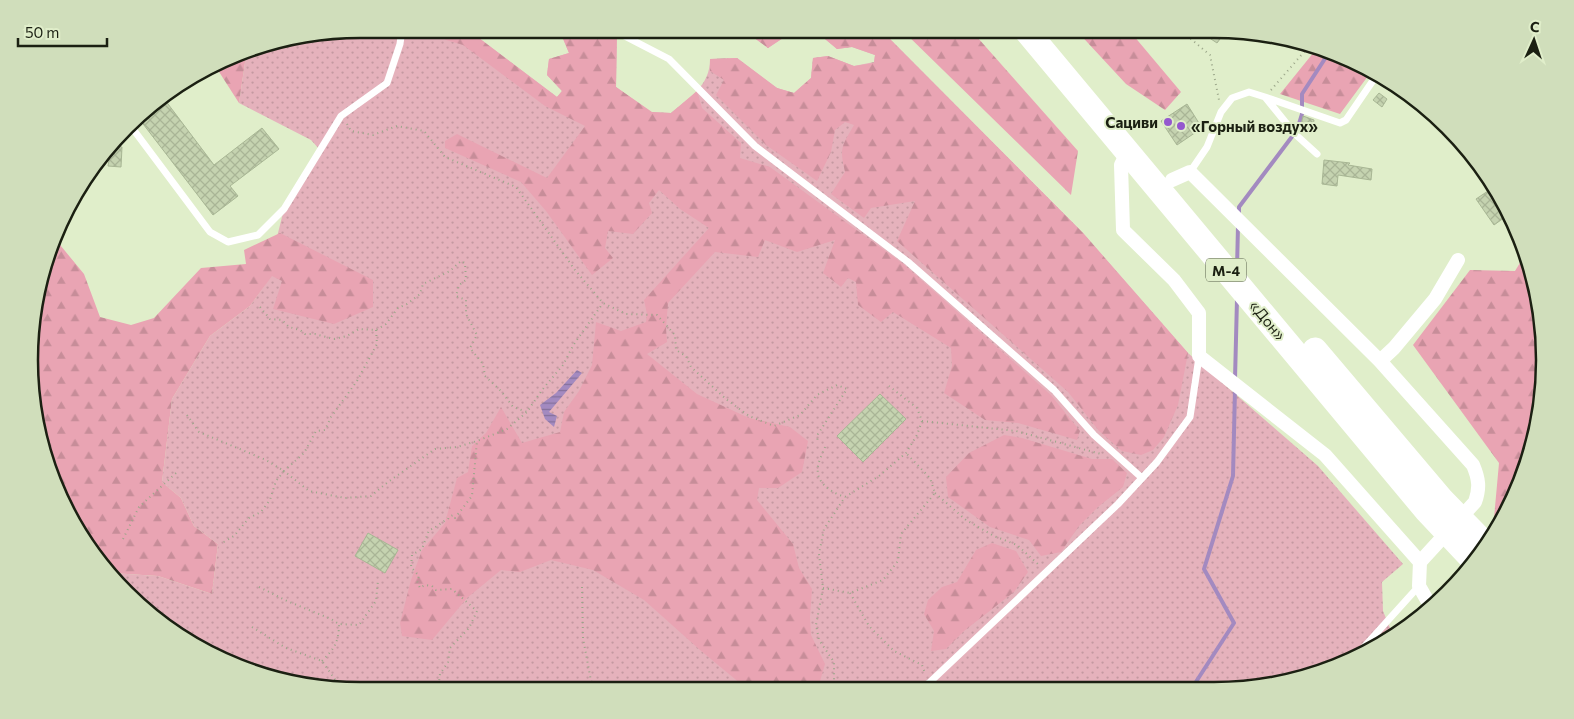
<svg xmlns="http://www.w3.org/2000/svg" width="1574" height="719" viewBox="0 0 1574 719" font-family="Commissioner,sans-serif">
	<defs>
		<pattern id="green-dots" width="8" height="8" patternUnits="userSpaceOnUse" patternTransform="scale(1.25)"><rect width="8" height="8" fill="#e5b2bc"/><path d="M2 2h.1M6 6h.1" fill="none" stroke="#c499a1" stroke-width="1.8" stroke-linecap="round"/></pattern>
		<pattern id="forest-firs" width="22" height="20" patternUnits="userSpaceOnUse" patternTransform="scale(1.25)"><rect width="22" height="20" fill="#e9a4b3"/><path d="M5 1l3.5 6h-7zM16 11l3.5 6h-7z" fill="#c78d99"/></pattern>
		<pattern id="water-rules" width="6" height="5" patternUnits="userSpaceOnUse" patternTransform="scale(1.25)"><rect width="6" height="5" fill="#a38ac0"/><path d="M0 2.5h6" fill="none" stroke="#84709b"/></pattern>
		<pattern id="building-cross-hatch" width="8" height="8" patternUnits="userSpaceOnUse" patternTransform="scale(1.25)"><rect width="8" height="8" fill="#c5d3b0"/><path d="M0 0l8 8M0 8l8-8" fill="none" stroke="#a9b596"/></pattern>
	</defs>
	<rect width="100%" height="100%" fill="#e0eeca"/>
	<!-- green -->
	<path fill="url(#green-dots)" d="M360,29H467L557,97L562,91L547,75L549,59L569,53L559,29H617L616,87L651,112L671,113C690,97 710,86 710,59L737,58L777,88L794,93L811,78L813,58L828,56L854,66L874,62L875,55L852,47L837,49L825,39L786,36L768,48L742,29H880L1083,233L1188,353L1318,466L1403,564L1382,582L1383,611L1393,635L1341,665L1258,687L359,690L295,684L233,665L141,608L112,573L158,576L212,594L218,544L194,526L181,498L162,482L172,399L210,336L250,306L265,285L284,209L320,150L311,140L239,103L247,49L253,46Z"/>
	<!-- forest -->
	<path fill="url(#forest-firs)" d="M431,29H467L557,97L562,91L547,75L549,59L569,53L559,29H617L616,87L652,112L671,113L697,91L702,108L741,143L740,158L770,167L902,263L1051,395L1080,431L1077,440L1018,423L985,420L944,393L952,366L951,348L893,312L881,322L858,305L856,282L848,278L841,287L823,273L835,240L797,252L765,240L758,257L715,252L668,303L666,328L667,342L647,354L697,394L749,418L790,427L808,441L802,472L778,488H759L757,500L793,544L799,568L812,589L810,617L811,635L825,664L818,688L747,689L700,650L644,600L593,570L551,560L520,572L501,570L467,598L432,640L402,636L400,623L411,580L422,550L445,523L457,478L468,472L472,446L486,433L501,407L522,443L560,432L564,412L579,391L592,365L596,322L621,331L646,322L647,314L644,300L709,228L680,209L659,190L649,203L652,213L633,234L608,231L605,248L613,258L592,275L546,211L521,182L445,148V141L457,134L547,178L585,126L545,106L463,45L446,40Z
		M742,29H880L1083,233L1188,353L1178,405L1164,437L1153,450L1141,455L1122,451L1099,431L1068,392L897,241L915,201L871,208L864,218L831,194L845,172C839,147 842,146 854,125L845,122L835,130L831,152L817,181L766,145L716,95L724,80L710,71V59L737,58L777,88L794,93L811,78L813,58L828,56L854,66L874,63L875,55L852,47L837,49L825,39L786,36L768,48Z
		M901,29H970L1078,151L1071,195Z
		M1075,29H1128L1181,92L1165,110L1126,84Z
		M1318,47L1348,57L1368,76L1340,114L1280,94Z
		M247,49L239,103L214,64Z
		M280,233L373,280V307L334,324L273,309L282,281L272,276L250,306L210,336L172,399L162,482L181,498L194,526L218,544L212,594L158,576L112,573L73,525L46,466L32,403L35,295L56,240L84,274L100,317L131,325L154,318L201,268L246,264L244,250Z
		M1526,253L1539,295L1545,359L1539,424L1520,486L1499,523L1494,518L1499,463L1413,345L1470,270L1515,271Z
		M1004,435L1022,438L1092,459H1112L1127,473L1123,487L1098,507L1079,526L1061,552L1041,556L1029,540L990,527L948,497L946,477L969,453Z
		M992,543L1016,551L1028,572L1014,592L964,631L946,649L931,651L934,631L924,614L928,600L942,587L957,582L976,550Z"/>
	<!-- water -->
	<path fill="url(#water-rules)" d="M577,370L582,373L549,412L557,416L554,427L545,419L540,405L556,393Z"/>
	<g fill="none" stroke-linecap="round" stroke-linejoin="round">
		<!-- stream -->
		<path stroke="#a38ac0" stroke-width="4" d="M1239,214V207L1297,130L1302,114V94L1330,51
			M1237,269L1238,226
			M1235,379L1237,299
			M1192,688L1234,623L1204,569L1233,476L1235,389"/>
	</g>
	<!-- building -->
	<path fill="url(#building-cross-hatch)" stroke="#a8b694" d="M1214,29L1223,35L1217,43L1208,37Z
		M1379,93L1387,99L1382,107L1373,100Z
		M162,96L214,165L262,128L279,149L230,186L238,196L213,215L137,116L142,111Z
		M1187,104L1202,128L1177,145L1161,121Z
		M1303,116L1314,120L1312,132L1300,130Z
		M112,146L122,147L121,167L108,166L109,160L102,159Z
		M1324,160L1350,163L1348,165L1372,169L1371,180L1338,175L1337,186L1322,184Z
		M1491,189L1508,215L1494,225L1476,199Z
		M880,394L906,419L863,462L837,436Z
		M368,533L398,550L385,573L355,556Z"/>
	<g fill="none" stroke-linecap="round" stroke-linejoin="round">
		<!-- path -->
		<path stroke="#9ba689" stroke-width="2" stroke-dasharray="1 4" stroke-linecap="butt" d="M1179,29L1210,55L1219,100
			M1271,90L1310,45
			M347,124L351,131L373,135L397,126L424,131L445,157L516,187L575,270L603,303L626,314L657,315L675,335L676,350L686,356L691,367L726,399L749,416L774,426L800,415L817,395L837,385L847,389L818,434L817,443
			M260,307L270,319L282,320L289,327L300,330L305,334H315L334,339L347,336L359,329L376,330L386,324L398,308L407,304L420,294L423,284L450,271L461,261L465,263L466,280L459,285L456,296L466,300V314L477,335L470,348L483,364L485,376L501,391L513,407L527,412L542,390L563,365L574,344L603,303
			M376,330L377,344L357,381L331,417L325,430L316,431L304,453L284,471L309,491L345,498L371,496L388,482L435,449L457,447L477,441L507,429L527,412
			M187,415L199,432L266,460L284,471L276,481L270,500L261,512L249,518L234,536L222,543
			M922,421L1016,431L1101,454
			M825,447C823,453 819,460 818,466C815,483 832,493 845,497
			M935,493L966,520L994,536L1017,545L1039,565
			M123,539L139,507L176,473
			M259,587L287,601L331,619L339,624L359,625L376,601L378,580
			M582,587L583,638L591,681L598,689
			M823,588L850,593L883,580L898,561L901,534L935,493L930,478L906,453
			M850,593L869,626L894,651L922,665L925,673
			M252,627L286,648L322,661L341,688
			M322,661C334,649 339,642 339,624
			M832,689L834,682V662L819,640L816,625L823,588L819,554L824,529L845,497L879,476L906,453L917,435L922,421L917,408L889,386
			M438,690L440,674L448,662L450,648L469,628L477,611L452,589L436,590L432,586L425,585L420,588L417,581L419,576L411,567L412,555L422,549L429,530C438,527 441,522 448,519L449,517L453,515L455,518L472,496L477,441"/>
		<!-- lane -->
		<path stroke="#fff" stroke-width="7" d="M611,29L669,59L755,146L908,262L1054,390L1094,435L1142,478
			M1265,97L1340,123L1346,120L1374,79
			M130,125L210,232L228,242L258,235L284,209L341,116L387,83L400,44L402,29
			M1190,172L1207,147L1221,112L1232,98L1249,92L1265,97L1295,134L1317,154
			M1354,658L1419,586
			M921,688L929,683L1118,504L1157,462L1190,417L1199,357"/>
		<!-- street -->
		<path stroke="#fff" stroke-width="14" d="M1128,151L1121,165L1123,230L1174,280L1199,313V356L1325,455L1420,562L1419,586L1431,607
			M1172,180L1190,172L1380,361L1473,465C1479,479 1480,488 1475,502L1420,562
			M1380,361L1394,348L1435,299L1458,260"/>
		<!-- highway -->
		<path stroke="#fff" stroke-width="25" d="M1025,29L1427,511L1475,562
			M1315,350L1442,500L1486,545"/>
	</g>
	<!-- markers -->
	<g fill="#9457ce" stroke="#e0eeca" stroke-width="2">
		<circle cx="1168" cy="122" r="5"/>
		<circle cx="1181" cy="126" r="5"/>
	</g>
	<g text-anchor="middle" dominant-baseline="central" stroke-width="4" stroke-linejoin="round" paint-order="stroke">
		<!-- shield labels -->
		<rect fill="#e0eeca" stroke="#565e49" stroke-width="1" x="1206" y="258.5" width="40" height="23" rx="4"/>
		<g font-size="14" font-weight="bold" fill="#1b2012">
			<text x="1226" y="270">М-4</text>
		</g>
		<!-- poi labels -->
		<g font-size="15" font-weight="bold" fill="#1b2012" stroke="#e0eeca" text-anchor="end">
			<text x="1158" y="122">Сациви</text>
			<text x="1191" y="126" text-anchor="start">«Горный воздух»</text>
		</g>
		<!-- street labels -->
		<g font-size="15" fill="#1b2012" stroke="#e0eeca">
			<text transform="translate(1268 320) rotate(50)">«Дон»</text>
		</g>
	</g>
	<!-- crop -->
	<path d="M0 0H1574V719H0ZM360 38H1214A322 322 0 0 1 1536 360V360A322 322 0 0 1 1214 682H360A322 322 0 0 1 38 360V360A322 322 0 0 1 360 38Z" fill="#d0debb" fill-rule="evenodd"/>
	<path fill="none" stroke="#1b2012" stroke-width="2.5" d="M360 38H1214A322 322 0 0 1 1536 360V360A322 322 0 0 1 1214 682H360A322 322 0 0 1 38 360V360A322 322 0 0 1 360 38Z"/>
	<!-- north arrow -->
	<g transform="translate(1534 40) rotate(3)" stroke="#e0eeca" stroke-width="4" paint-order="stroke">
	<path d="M0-4L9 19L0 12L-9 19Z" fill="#1b2012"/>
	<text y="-8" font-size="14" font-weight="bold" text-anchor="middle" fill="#1b2012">С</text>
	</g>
	<!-- scale -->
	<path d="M18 38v8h89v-8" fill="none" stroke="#1b2012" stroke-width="2.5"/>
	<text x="25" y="38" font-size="15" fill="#1b2012" stroke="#e0eeca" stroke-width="4" paint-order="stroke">50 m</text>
</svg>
